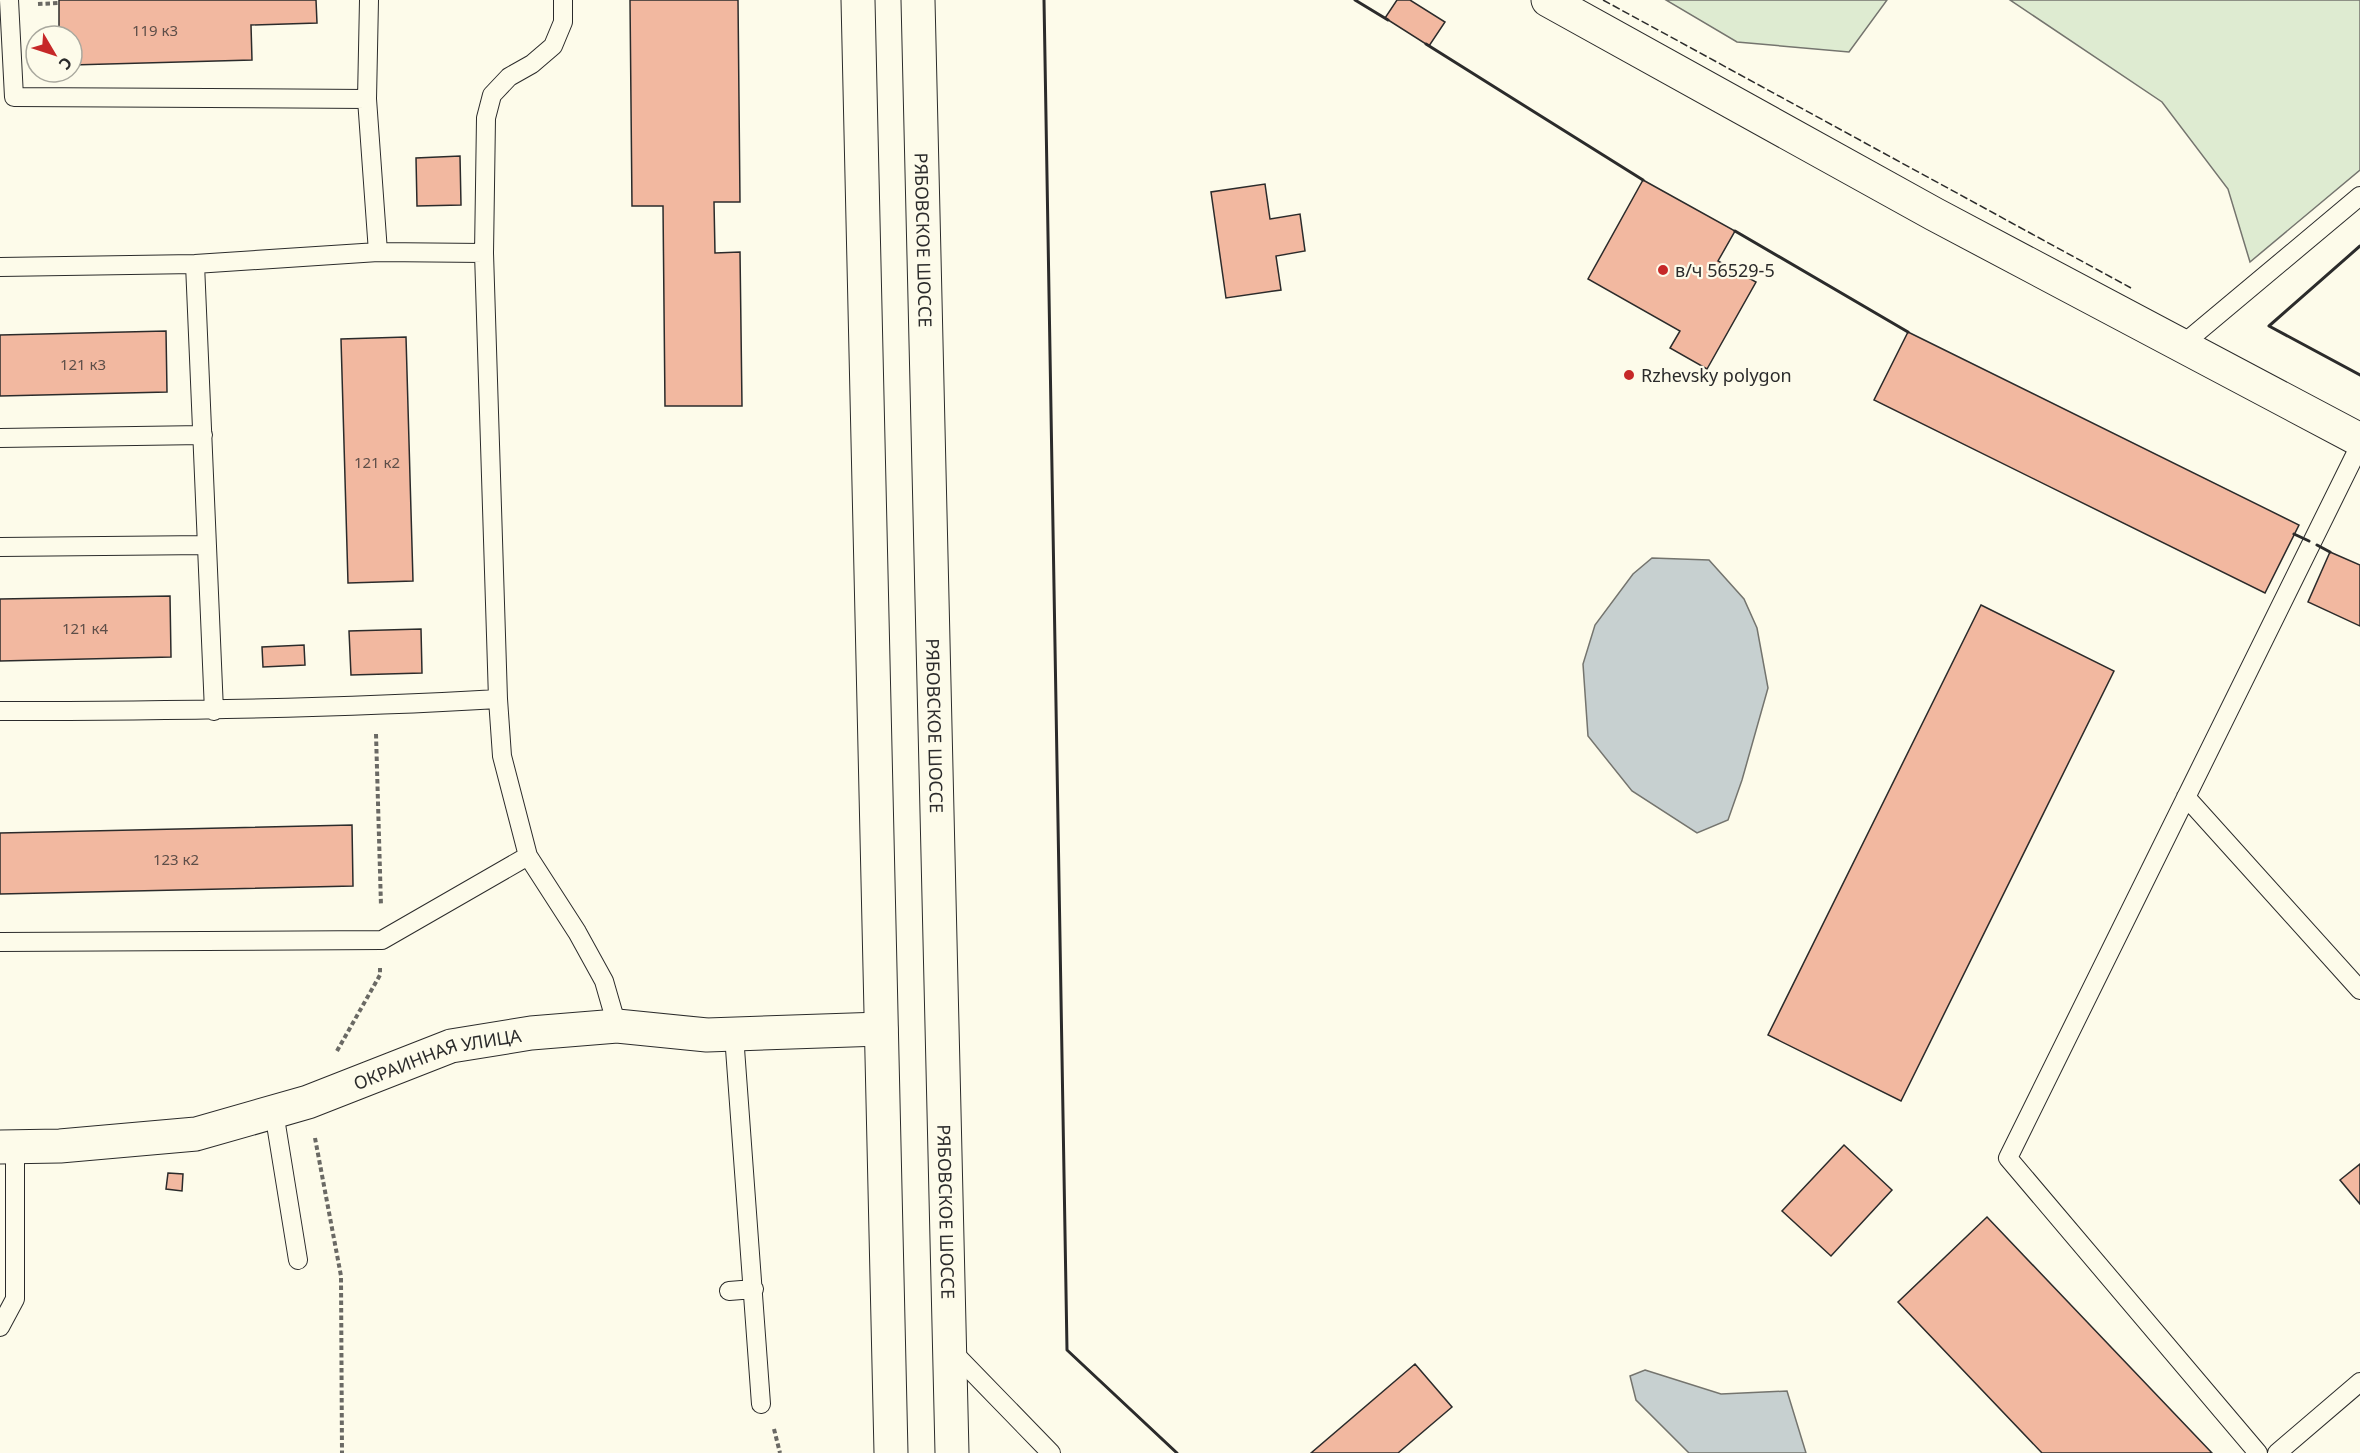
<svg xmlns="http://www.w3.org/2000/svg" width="2360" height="1453" viewBox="0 0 2360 1453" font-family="'Noto Sans',sans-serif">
	<rect width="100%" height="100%" fill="#fdfbea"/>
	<!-- green -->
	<path fill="#deebd1" stroke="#74746e" stroke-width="1.5" d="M1666,0H1887L1849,52L1737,42Z
		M2010,0H2360V170L2250,262L2228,189L2162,102Z"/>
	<!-- water -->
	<path fill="#c7d0d0" stroke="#74746e" stroke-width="1.5" d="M1652,558L1709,560L1744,599L1757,628L1768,688L1742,780L1728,820L1697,833L1632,791L1588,736L1583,664L1595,625L1633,574Z
		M1645,1370L1721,1394L1787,1391L1806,1453H1689L1636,1400L1630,1376Z"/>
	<!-- building -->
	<path fill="#f2b8a0" stroke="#2b2b2b" stroke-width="1.5" d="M59,0H316L317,23L251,25L252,60L72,65V36H59Z
		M630,0H738L740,202H714L715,253L740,252L742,406H665L663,206H632Z
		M1397,0H1410L1445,22L1429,46L1385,18Z
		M460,156L461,205L417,206L416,158Z
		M1643,180L1735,231L1718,261L1756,282L1707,369L1670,348L1680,331L1588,279Z
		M1265,184L1270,219L1300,214L1305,251L1276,256L1281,290L1226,298L1211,192Z
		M166,331L167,392L0,396V335Z
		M1908,332L2299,525L2265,593L1874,400Z
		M406,337L413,581L348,583L341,339Z
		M2330,552L2360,565V626L2308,602Z
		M170,596L171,657L0,661V599Z
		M1981,605L2114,671L1901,1101L1768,1035Z
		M421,629L422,673L351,675L349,631Z
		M304,645L305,665L263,667L262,647Z
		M352,825L353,886L0,894V833Z
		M1844,1145L1892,1190L1831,1256L1782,1211Z
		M2360,1164V1204L2340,1180Z
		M168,1173L183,1174L182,1191L166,1189Z
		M1987,1217L2212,1453H2042L1898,1302Z
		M1415,1364L1452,1407L1398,1453H1311Z"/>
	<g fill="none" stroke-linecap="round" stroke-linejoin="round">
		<!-- lane casing -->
		<g stroke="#2b2b2b" stroke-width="20">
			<path id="lane" d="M9,0L14,97L367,99
				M369,0L367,99L378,252L484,253L498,699L502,756L528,856L577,932L604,981L617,1026
				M484,253L486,118L492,95L509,77L532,64L553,46L563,22V0
				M195,264L214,711
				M0,267L195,264L378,252
				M2182,345L2360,196
				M0,438L203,435
				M0,547L207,545
				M0,711C166,711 332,709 498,699
				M2186,797L2360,990
				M0,942L382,940L528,856
				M734,1035L761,1404
				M274,1112L298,1260
				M729,1291L754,1289
				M0,1327L15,1299V1147
				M950,1349L1051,1453
				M2258,1453L2008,1158L2360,445
				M2277,1453L2360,1382"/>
		</g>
		<!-- street casing -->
		<g stroke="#2b2b2b" stroke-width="35">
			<g id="street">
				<path d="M1548,0L1934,214L2360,440"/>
				<path id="s1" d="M0,1147L60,1146L196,1134L308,1102L451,1046L531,1033L617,1026L707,1035L881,1029"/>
			</g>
		</g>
		<!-- secondary casing -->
		<g stroke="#2b2b2b" stroke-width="35">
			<g id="secondary">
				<path d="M858,0L891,1453"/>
				<path id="s2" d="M918,0L952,1453"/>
			</g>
		</g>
		<!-- path -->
		<path stroke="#6a6964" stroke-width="4" stroke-dasharray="4.5 3" stroke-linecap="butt" d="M38,4L59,3
			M376,734L381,906
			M337,1051L380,975V968
			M315,1138L341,1276L342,1453
			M774,1429L780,1453"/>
		<!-- lane -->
		<use href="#lane" stroke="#fdfbea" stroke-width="18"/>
		<!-- street -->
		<use href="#street" stroke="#fdfbea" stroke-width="33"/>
		<!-- secondary -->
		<use href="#secondary" stroke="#fdfbea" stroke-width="33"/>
		<!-- fence -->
		<path stroke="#2b2b2b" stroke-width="1.5" stroke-dasharray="8 3" stroke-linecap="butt" d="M1603,0L2131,288"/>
		<!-- wall -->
		<path stroke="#2b2b2b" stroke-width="3" d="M1044,0L1067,1350L1177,1453
			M1355,0L1388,20
			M1426,44L1643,180
			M1735,231L1908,332
			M2360,246L2269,326L2360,375
			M2294,534L2309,541
			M2317,545L2330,552"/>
	</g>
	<!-- markers -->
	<g fill="#c62828" stroke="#fdfbea" stroke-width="2">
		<circle cx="1663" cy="270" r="6"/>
		<circle cx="1629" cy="375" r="6"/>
	</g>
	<g text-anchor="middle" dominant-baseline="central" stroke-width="4.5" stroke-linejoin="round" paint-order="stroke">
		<!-- number labels -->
		<g font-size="15" fill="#5d4e48">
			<text x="155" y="30">119 к3</text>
			<text x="83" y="364">121 к3</text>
			<text x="377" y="462">121 к2</text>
			<text x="85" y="628">121 к4</text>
			<text x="176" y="859">123 к2</text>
		</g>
		<!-- street labels -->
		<g font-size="18" fill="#2b2b2b" stroke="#fdfbea">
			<text stroke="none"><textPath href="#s2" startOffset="240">РЯБОВСКОЕ ШОССЕ</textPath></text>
			<text stroke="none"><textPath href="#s2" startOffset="726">РЯБОВСКОЕ ШОССЕ</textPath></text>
			<text stroke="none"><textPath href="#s1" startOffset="450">ОКРАИННАЯ УЛИЦА</textPath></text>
			<text stroke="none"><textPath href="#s2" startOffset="1212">РЯБОВСКОЕ ШОССЕ</textPath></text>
		</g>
		<!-- poi labels -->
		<g font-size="18" fill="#2b2b2b" stroke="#fdfbea" text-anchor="start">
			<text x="1675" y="270">в/ч 56529-5</text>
			<text x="1641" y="375">Rzhevsky polygon</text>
		</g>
	</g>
	<!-- north arrow -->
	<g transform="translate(54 54) rotate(129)"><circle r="28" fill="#fdfbea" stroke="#a9a89e" stroke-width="1.5"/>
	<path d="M0-4.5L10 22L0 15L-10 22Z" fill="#c62828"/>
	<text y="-9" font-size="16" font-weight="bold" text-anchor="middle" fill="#2b2b2b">С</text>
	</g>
</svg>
